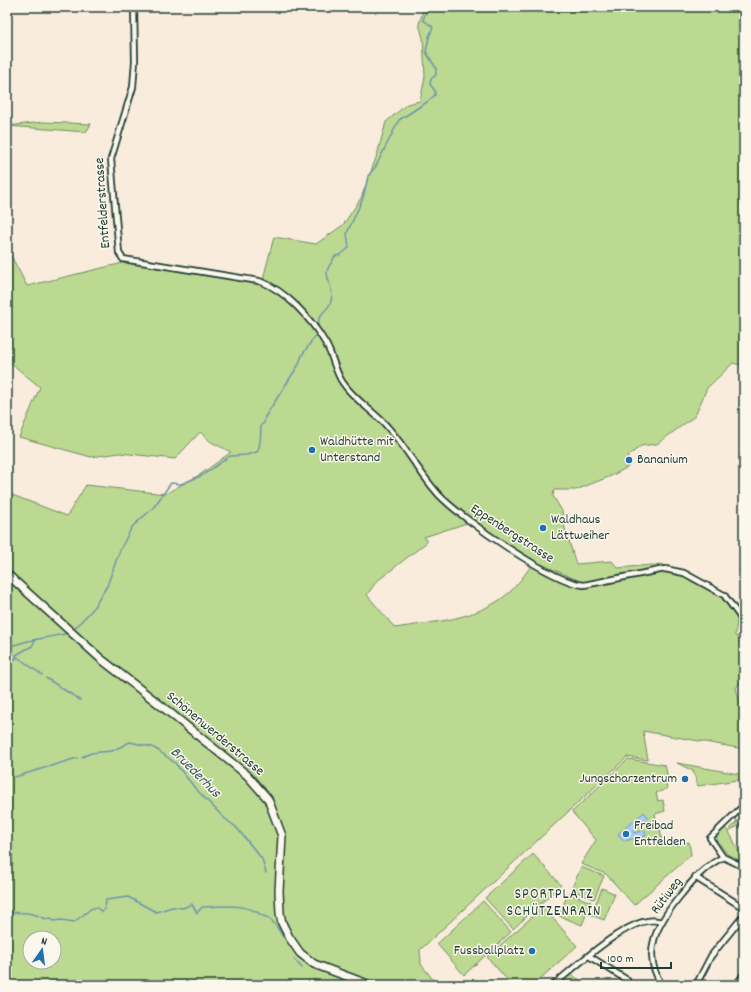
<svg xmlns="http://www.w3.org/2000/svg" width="751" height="992" viewBox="0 0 751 992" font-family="Dekko,sans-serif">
	<rect width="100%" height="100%" fill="#f9ecdd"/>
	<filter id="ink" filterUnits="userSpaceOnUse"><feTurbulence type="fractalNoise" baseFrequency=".025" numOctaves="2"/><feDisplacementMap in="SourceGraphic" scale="8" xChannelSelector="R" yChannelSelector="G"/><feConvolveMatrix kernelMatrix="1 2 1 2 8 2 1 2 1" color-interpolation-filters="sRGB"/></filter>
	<g filter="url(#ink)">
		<!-- green -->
		<path fill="#bcd991" stroke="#6e8b62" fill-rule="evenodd" d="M424,7H744V366L733,363L707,388L695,416L657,444L641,446L628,456V467L611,476L576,490H554L553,496L562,511L564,525L576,564L612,561L618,568L662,564L665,569L589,585L541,564L584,588L671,570C688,574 728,591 735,609C739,618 736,627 735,636L738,637C740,645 747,671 744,678C742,681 738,685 736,688L744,718V749L643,731L648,760L627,757L420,950L421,964L437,985H7V493L67,516L86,485L165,494L201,474L231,452L211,442L200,432L175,459L120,453L91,457L19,437L40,387L7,360V248L27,286L123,263L164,266L262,283L274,237L316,244L343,225L361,198L377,155L386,122L407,104L420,101L425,77L423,38L419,24ZM473,521L535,561C526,572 517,587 505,596C474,620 433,622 395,628L367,595L376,582L427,542L424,537ZM30,938H54V962H30Z
			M43,122L91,124L86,132L7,126Z
			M628,759L665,765L669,782L666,783L667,789L656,793L658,801L663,800L665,811L655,814L657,825L662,824L663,829L660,830L663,844L674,842L675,846L689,842L691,855L634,905L606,874L581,864L596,840L572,812Z
			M677,763L744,775V779L698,786L693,771Z
			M735,818L741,827L739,829V825L729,832L740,853L744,855V863L727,854L717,840V836L725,828L728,831L737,822Z
			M533,854L561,885L513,929L485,898Z
			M581,867L604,876L594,899L571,890Z
			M602,888L615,894L604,920L591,915Z
			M568,893L591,902L582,925L559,916Z
			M483,901L511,932L464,975L437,944Z
			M543,907L577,946L533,985H512L487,957Z
			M570,974L588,985H556Z"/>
		<!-- water -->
		<path fill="#a1cefc" stroke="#6d94ac" d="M644,812L648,817L632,831L634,833L645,830L646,836L624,841L618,834Z"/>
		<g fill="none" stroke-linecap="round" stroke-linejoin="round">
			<!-- stream -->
			<path stroke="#6d94ac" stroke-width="1.5" d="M318,329C317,313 324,315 330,304C335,293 328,283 327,273C327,266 333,262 335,256L340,255L349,248L347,233L363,198L368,176L376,166L399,120L427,102L435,95V91L430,84L431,79L436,75V68L426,52L429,37L433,27L423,20L425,14L431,7
				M75,628L92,610L107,586L120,550L132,527L153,508L171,483L181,484L203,475L230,456L246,455L257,452C262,444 260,434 261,425L264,423L265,417L299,364L302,355L316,335
				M7,647L28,641L65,634
				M16,656L42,675
				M7,661L16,659V655L32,646L36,639
				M46,678L80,700
				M82,757L91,753L112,751L130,742L152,747L159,751L175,763L195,788L224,818L236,827L262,859L266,873
				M15,777L77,758
				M7,913C23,912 31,912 46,919L51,918L53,921L61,920L74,922L92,908H97L102,912L105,909L106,900L128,897L156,912L172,907L183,908L192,904L197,913L202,907C223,906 247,903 263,916C272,917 279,930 283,937
				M294,959L302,968
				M314,979L319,985"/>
			<!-- street casing -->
			<g stroke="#1f3d34" stroke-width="8">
				<path id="street" d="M134,7L135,61L133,87L111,159L119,253L123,259L259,281C286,290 312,320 326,344C333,356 335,372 343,383C353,398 369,408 382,421C404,443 418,472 439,495C462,519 553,583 584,585L665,569L684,573L724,595L741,618L744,645
					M744,805L710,838L723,857L744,867
					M695,877L744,908
					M589,956L627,980L624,985
					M553,985C574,969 634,910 661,922
					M662,985C640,952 658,923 680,896C693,880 704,867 723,857
					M696,985L711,956L744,915
					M736,985L744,974"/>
			</g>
			<!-- secondary casing -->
			<g stroke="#1f3d34" stroke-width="10">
				<path id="secondary" d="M7,574L101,659L159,704L247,775L268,799L282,836L279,891L280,913L282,923L289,937L300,953L314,964L370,985"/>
			</g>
			<!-- street -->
			<use href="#street" stroke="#fbf7ec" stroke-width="4.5"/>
			<!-- secondary -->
			<use href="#secondary" stroke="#fbf7ec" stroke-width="7"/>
		</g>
	</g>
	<!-- markers -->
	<g fill="#1f6fb2" stroke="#fbf7ec" stroke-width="1.5">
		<circle cx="312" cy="450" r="4"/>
		<circle cx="629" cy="460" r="4"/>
		<circle cx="543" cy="528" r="4"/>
		<circle cx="685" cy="779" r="4"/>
		<circle cx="626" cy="834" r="4"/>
		<circle cx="532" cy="951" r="4"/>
	</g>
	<g text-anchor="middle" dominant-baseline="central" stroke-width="3" stroke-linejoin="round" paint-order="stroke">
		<!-- street labels -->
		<g font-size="14" fill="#1f3d34" stroke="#fbf7ec">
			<text transform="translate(103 203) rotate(-94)">Entfelderstrasse</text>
			<text transform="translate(512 534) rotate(33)">Eppenbergstrasse</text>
			<text transform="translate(215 734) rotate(40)">Schönenwerderstrasse</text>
			<text transform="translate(667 896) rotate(-53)">Rütiweg</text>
		</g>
		<!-- poi labels -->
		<g font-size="14" fill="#1f3d34" stroke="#fbf7ec" text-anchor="start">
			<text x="320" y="442">Waldhütte mit<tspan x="320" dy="16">Unterstand</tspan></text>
			<text x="637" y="460">Bananium</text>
			<text x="551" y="520">Waldhaus<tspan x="551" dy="16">Lättweiher</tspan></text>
			<text x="677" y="779" text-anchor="end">Jungscharzentrum</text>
			<text x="634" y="826">Freibad<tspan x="634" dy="16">Entfelden</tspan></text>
			<text x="524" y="951" text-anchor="end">Fussballplatz</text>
		</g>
		<!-- water labels -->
		<g font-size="15" font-style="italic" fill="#395a5c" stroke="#fbf7ec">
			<text transform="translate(195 773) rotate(45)">Bruederhus</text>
		</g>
		<!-- neighbourhood labels -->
		<g font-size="15" letter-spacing="1" fill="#1f3d34" stroke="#fbf7ec">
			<text x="554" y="895">SPORTPLATZ<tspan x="554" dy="17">SCHÜTZENRAIN</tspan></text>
		</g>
	</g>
	<!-- margin -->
	<rect width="751" height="992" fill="none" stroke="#fbf7ec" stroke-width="24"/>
	<rect x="12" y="12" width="727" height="968" fill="none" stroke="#1f3d34" stroke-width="1.5" filter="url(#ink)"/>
	<!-- north arrow -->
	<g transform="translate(42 950) rotate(14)"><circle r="19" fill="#fbf7ec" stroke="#a3ada2"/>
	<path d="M0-3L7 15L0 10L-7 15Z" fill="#1f6fb2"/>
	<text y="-6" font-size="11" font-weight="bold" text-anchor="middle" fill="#1f3d34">N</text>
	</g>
	<!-- scale -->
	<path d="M601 962v6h70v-6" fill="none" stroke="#1f3d34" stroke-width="2"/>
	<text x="607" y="962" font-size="12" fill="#1f3d34" stroke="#fbf7ec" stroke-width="3" paint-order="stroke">100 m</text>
</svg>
